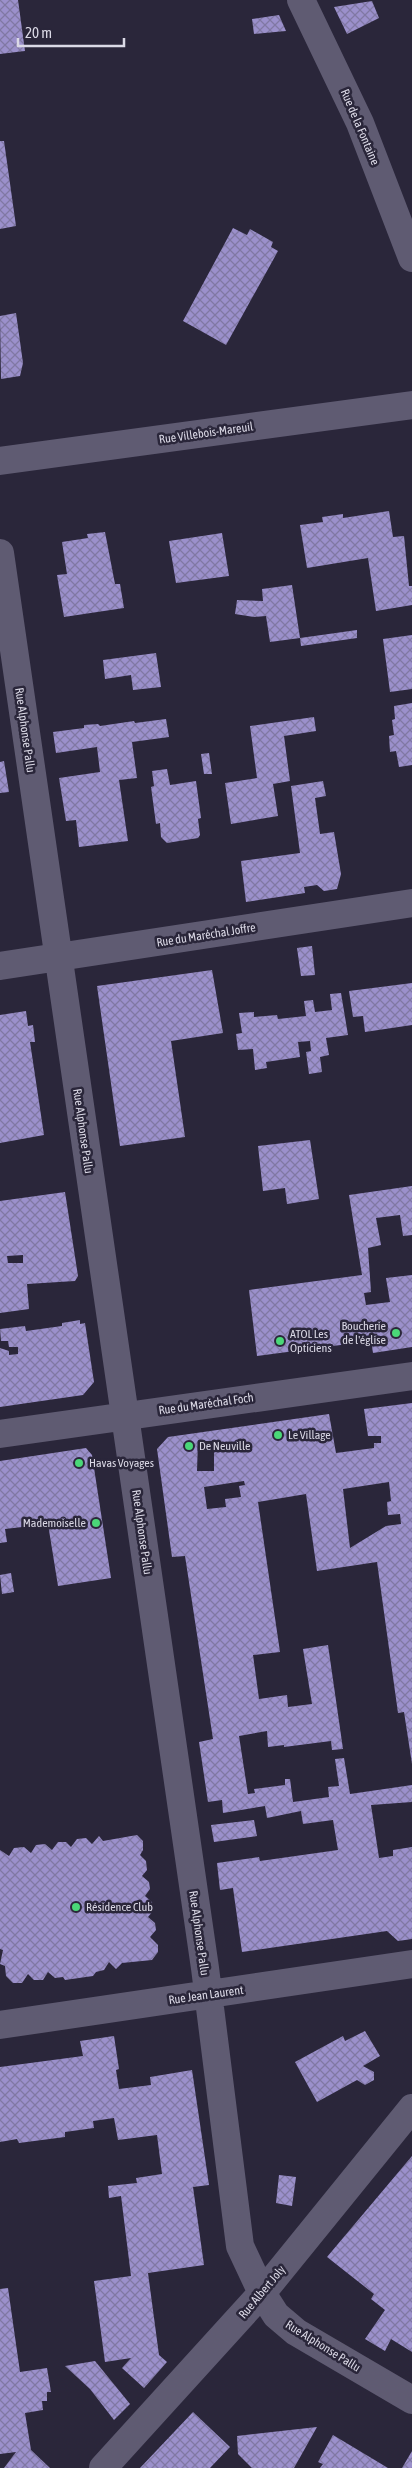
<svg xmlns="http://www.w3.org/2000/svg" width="412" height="2468" viewBox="0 0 412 2468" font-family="'Asap Condensed',sans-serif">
	<defs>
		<pattern id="building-cross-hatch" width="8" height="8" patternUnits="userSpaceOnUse" patternTransform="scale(1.25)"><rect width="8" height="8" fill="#9b90cb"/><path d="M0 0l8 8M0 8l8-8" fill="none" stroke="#8078a3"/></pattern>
	</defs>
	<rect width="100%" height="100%" fill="#2a263a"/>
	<!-- building -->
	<path fill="url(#building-cross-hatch)" fill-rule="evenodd" d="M0,0H18L25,51L0,54Z
		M372,1L379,18L347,34L334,7Z
		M279,15L286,31L254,34L252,19Z
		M0,141H4L16,226L0,229Z
		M233,228L247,235L250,229L273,242L271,247L278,251L226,345L183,321Z
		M16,313L23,363L20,376L1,379L0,316Z
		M389,511L393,537L404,536L409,586H412V605L376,611L368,558L307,568L300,525L323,522L322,517L343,514V518Z
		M105,532L115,584H120L124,608L64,617L57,575L67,574L62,542L88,538L87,534Z
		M222,533L229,576L176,583L169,541Z
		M292,585L300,638L270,642L266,616L254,617L235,614L237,600L263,601L262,589Z
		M357,630V638L301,646L300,638Z
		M412,635V689L390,692L383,639Z
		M156,653L161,687L133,690L131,675L105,679L103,660Z
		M412,703V765L399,767L396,751L390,752L389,736L394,735L392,720L395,719L394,706Z
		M314,717L316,731L284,736L290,781L273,784L278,816L231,824L225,783L257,778L250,726Z
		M166,719L169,737L132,742L137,778L119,780L128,841L79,847L76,820L66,821L59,778L100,772L97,747L56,753L53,732L84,728V725L98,724L100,726L134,721L135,723Z
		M209,753L212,774H204L201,754Z
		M4,761L9,792L0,793V762Z
		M167,769L170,785L196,781L201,818L198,819L200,835L198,838L167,843L161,837L160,823L156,824L151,787L154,786L152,771Z
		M323,781L326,796L315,798L320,834L334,832L341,874L337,889L324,891L317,885L304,887L305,893L246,902L241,861L300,853L291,786Z
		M312,946L315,975L301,976L297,948Z
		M212,970L223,1033L171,1041L185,1137L120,1146L97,986Z
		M412,983V1025L365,1032L363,1016L353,1017L349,991Z
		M341,993L348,1035L326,1038L329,1055L320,1057L322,1072L309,1074L306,1052L311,1051L310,1041L298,1042L300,1057L266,1062L267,1068L255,1070L253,1049L238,1050L236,1034L242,1033L239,1013L254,1012V1017L277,1015L278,1019L306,1016L304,1001L313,1000L315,1012L332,1010L330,994Z
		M26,1011L28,1026L33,1025L35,1042H30L44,1135L0,1143V1015Z
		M310,1140L319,1199L287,1204L285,1188L263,1191L258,1146Z
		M412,1186V1235L403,1236L400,1215L376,1218L381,1245L368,1248L371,1292L364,1293L366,1305L390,1302L386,1278L412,1275V1347L373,1353L371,1341L257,1356L249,1290L362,1275L349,1195Z
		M65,1192L78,1276L75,1281L27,1284L29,1309L0,1313V1201ZM23,1255V1263H8L7,1256Z
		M80,1320V1324L85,1323L94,1382L83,1395L0,1407V1348L9,1351V1355L18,1354V1347H9L8,1341H1L0,1329L25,1326L26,1331L62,1326V1323Z
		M412,1403V1764L404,1712L398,1713L377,1562L317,1571L306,1494L258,1502L280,1652L253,1655L259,1699L287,1695L288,1707L312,1704L303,1649L328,1645L343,1749L332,1750L331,1741L284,1747V1745L268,1747L267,1731L239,1736L248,1794L255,1793L254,1789L285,1785V1779H290L293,1802L329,1797L328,1787L339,1786L335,1759L344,1758L350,1794L412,1785V1802L371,1805L379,1858L393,1856V1850L412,1847V1939L398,1941L387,1931L242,1952L233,1888L220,1890L217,1863L259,1857L260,1861L338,1850L333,1820L303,1824L301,1811L267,1818L265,1806L223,1813L222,1800L208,1802L199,1742L213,1739L185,1556L172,1557L157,1449L168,1437L329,1414L336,1453L374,1448V1443H381V1436H368L364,1409ZM198,1441H214V1471H197ZM244,1481L245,1485L239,1486L241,1497L225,1499L226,1507L207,1509L204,1487ZM389,1482L391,1501L387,1502L388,1515L400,1514L401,1524L386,1526L350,1548L343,1489Z
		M86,1448L92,1455L111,1578L58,1586L48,1524L5,1529L7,1542L0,1543V1461Z
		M11,1573L14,1592L2,1594L0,1575Z
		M254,1820L257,1836L214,1842L211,1825Z
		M137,1835L143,1841V1850L140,1855L146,1861L147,1870L142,1876L149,1882L150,1889L145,1896L152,1902L153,1911L148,1917L155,1923L156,1930L150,1937L158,1945V1952L152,1960L122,1963L116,1969L109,1962L104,1970L96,1972L93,1976L65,1980L63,1977L55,1978L48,1972L43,1980H34L28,1974L22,1983H13L6,1976L5,1966L0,1964L3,1950L0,1949V1850L9,1856L14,1848L24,1847L31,1853L36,1845L45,1844L52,1850L58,1842H66L71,1847L77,1839L86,1838L92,1844L99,1836L103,1841Z
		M365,2031L380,2056L363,2066L374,2072V2080L365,2085L357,2080L317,2102L295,2062L343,2036L345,2041Z
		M114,2036L119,2069L116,2070L119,2089L151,2085L150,2077L192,2070L209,2185L193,2187L204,2265L148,2273L159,2355L167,2362L144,2388L122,2368L131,2358L105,2362L94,2281L131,2276L121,2196L109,2198L108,2186L137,2183L136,2178L162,2174L157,2135L118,2140L114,2118L93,2121L94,2128L65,2132V2137L19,2143L17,2139L0,2142V2067L83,2056L80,2041Z
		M412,2156V2352L391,2339L385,2351L365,2339L385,2310L371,2299L374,2294L327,2257Z
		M279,2175L296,2177L292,2206L276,2203Z
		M8,2288L20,2372L47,2368L51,2392H47V2401H42L43,2410L25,2413L31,2450L50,2468H4L16,2452L0,2454V2289Z
		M95,2361L130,2404L114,2420L90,2389L65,2366Z
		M193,2412L230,2447L210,2468H140Z
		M317,2427L294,2468H252L238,2454L237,2436Z
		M333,2435L388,2468H320L323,2464L318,2462Z
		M412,2451V2468H402Z"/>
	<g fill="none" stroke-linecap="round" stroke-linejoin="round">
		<!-- minor -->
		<path stroke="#5f5b72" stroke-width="28" d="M301,0L360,123L412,258
			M0,461L412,405
			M0,553L205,1968L240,2246L262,2293L276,2315L296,2332L412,2400
			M0,966L412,903
			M0,1434L412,1376
			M0,2025L412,1964
			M103,2468L262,2293L412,2108"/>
	</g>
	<!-- markers -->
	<g fill="#4ad778" stroke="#2a263a" stroke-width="2">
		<circle cx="396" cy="1333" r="5"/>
		<circle cx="280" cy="1341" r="5"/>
		<circle cx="278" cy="1435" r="5"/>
		<circle cx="189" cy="1446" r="5"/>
		<circle cx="79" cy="1463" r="5"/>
		<circle cx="96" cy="1523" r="5"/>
		<circle cx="76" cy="1907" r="5"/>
	</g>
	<g text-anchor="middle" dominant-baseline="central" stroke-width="5" stroke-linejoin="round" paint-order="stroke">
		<!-- street labels -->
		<g font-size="12" fill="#dbd9e6" stroke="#2a263a">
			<text transform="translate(360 127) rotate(67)">Rue de la Fontaine</text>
			<text transform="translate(206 433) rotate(-8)">Rue Villebois-Mareuil</text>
			<text transform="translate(25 730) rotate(82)">Rue Alphonse Pallu</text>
			<text transform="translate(206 935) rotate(-9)">Rue du Maréchal Joffre</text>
			<text transform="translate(83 1131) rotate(82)">Rue Alphonse Pallu</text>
			<text transform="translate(206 1404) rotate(-8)">Rue du Maréchal Foch</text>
			<text transform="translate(142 1532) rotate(82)">Rue Alphonse Pallu</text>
			<text transform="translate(199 1933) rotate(82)">Rue Alphonse Pallu</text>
			<text transform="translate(206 1995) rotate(-8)">Rue Jean Laurent</text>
			<text transform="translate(262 2292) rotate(-50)">Rue Albert Joly</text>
			<text transform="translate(323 2346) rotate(32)">Rue Alphonse Pallu</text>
		</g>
		<!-- poi labels -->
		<g font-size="12" fill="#dbd9e6" stroke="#2a263a" text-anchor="start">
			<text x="386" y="1326" text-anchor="end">Boucherie<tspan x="386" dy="14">de l'église</tspan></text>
			<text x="290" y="1334">ATOL Les<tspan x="290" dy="14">Opticiens</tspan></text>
			<text x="288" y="1435">Le Village</text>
			<text x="199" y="1446">De Neuville</text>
			<text x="89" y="1463">Havas Voyages</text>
			<text x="86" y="1523" text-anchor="end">Mademoiselle</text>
			<text x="86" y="1907">Résidence Club</text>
		</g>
	</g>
	<!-- scale -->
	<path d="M18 38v8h106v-8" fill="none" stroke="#dbd9e6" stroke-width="2.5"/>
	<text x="25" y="38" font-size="15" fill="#dbd9e6" stroke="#2a263a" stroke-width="4" paint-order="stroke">20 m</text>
</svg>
